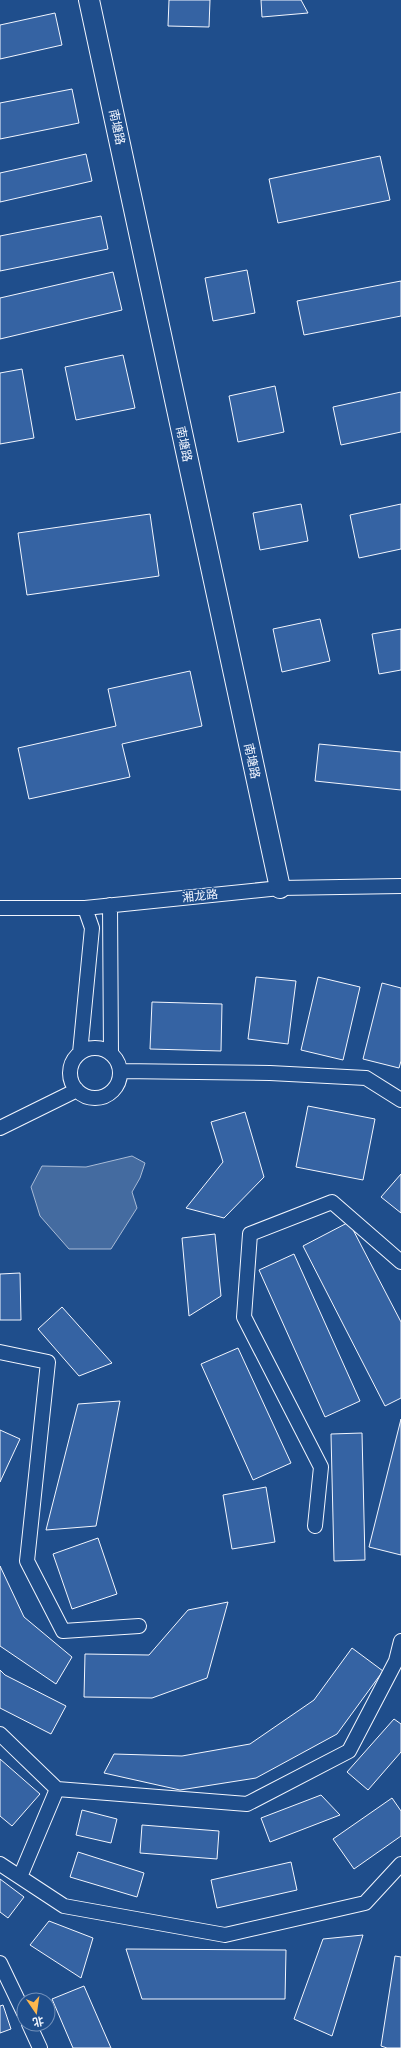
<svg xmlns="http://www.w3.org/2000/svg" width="401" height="2048" viewBox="0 0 401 2048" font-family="'Fira Sans','Noto Sans SC',sans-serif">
	<rect width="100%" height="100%" fill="#1f4e8c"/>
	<!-- water -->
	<path fill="#446ba0" stroke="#a8bbd7" d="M132,1156L145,1163L140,1178L132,1192L137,1208L111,1249H69L40,1216L31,1187L42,1166L86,1167Z"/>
	<!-- building -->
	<path fill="#3563a3" stroke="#f2f6ff" d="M169,0H210L209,27L168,26Z
		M261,0H301L308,13L262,17Z
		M55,13L62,45L0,59V25Z
		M72,89L79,123L0,139V103Z
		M86,154L92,181L0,202V173Z
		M380,156L390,200L278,223L269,179Z
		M101,216L108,249L0,271V236Z
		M247,270L255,313L213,321L205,278Z
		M113,272L122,310L0,339V298Z
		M401,281V316L304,335L297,301Z
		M123,355L135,408L76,420L65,367Z
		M22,369L34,438L0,444V373Z
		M275,386L284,432L238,442L229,396Z
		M401,392V432L341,445L333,407Z
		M301,504L308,541L260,550L253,513Z
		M401,504V549L359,558L350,515Z
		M150,514L159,576L27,595L18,533Z
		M320,619L330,661L282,672L273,629Z
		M401,629V670L379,674L372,634Z
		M190,671L202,726L122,744L130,777L29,799L18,748L116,726L108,689Z
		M319,744L401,752V790L315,781Z
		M256,977L296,981L288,1044L248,1039Z
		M318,977L360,987L343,1060L301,1050Z
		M382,983L401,988V1061L399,1068L363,1059Z
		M152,1002L222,1004L221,1051L150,1049Z
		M308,1106L375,1119L363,1180L296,1167Z
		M245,1112L264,1177L224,1218L186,1208L223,1162L211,1122Z
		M401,1174V1213L381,1197Z
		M349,1222L401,1322V1398L385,1406L303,1246Z
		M215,1234L221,1296L189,1316L182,1238Z
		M294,1254L360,1401L325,1417L259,1270Z
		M20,1273L21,1320H0V1274Z
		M62,1307L112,1363L79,1376L38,1329Z
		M238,1348L291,1463L253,1480L201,1364Z
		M120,1401L96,1526L46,1530L78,1404Z
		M401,1419V1555L369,1547Z
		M0,1430L20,1439L0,1482Z
		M362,1433L365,1560L334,1561L331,1434Z
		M266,1487L275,1542L232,1549L223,1495Z
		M98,1538L117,1594L72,1609L53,1554Z
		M0,1566L24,1617L72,1657L56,1684L0,1646Z
		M228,1602L207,1678L152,1698L84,1697L85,1654L149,1655L188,1610Z
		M352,1648L383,1671L337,1734L256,1778L180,1790L104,1773L114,1754L182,1756L250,1744L314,1700Z
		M0,1670L5,1675L66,1706L51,1734L0,1708Z
		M394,1719L401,1724V1752L368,1790L347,1772Z
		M0,1759L40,1794L12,1826L0,1816Z
		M321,1795L340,1815L270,1842L261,1818Z
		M392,1798L401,1811V1836L354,1869L333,1839Z
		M82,1810L117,1819L111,1843L76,1835Z
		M142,1825L219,1831L217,1859L140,1853Z
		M78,1852L144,1873L137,1897L70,1877Z
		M291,1862L297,1890L217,1908L211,1880Z
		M0,1879L24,1897L8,1918L0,1912Z
		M49,1921L93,1938L81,1978L30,1945Z
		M363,1935L332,2036L294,2019L323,1939Z
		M126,1949L286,1950L285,1999H142Z
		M395,1956L401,1957V2048H387L381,2046Z
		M84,1986L111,2048H73L52,1999Z
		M3,2005L11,2029L0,2033V2006Z"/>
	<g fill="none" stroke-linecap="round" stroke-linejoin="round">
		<!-- street casing -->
		<g stroke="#f2f6ff" stroke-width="16">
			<path id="street" d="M110,905L111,1054
				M0,908H85L280,888L401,886
				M70 1073a25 25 0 1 1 50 0a25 25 0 1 1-50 0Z
				M80,1053L92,928L85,908
				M120,1071L270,1073L366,1078L401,1100
				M0,1128L77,1090
				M0,1352L48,1362L27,1561L63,1631L139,1626
				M315,1526L321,1467L244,1317L250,1234L332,1202L401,1262
				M0,1734L57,1789L20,1877
				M57,1789L247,1804L349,1751L396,1661L401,1641
				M0,1864L64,1906L225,1935L365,1903L401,1864
				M0,1963L24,2013
				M29,2024L40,2048"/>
		</g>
		<!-- secondary casing -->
		<g stroke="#f2f6ff" stroke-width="22">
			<path id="secondary" d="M89,0L280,888"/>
		</g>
		<!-- street -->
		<use href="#street" stroke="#1f4e8c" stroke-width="14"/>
		<!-- secondary -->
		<use href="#secondary" stroke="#1f4e8c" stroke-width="20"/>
	</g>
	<g text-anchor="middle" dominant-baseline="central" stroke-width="3" stroke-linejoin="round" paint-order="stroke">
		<!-- street labels -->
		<g font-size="12" fill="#f2f6ff" stroke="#1f4e8c">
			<text transform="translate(117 127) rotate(78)">南塘路</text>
			<text transform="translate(184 444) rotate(78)">南塘路</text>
			<text transform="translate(252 761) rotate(78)">南塘路</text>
			<text transform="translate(200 896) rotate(-6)">湘龙路</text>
		</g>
	</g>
	<!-- north arrow -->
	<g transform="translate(36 2012) rotate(167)"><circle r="19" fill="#1f4e8c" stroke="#7391ba"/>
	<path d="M0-3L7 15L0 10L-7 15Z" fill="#ffb74d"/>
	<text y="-6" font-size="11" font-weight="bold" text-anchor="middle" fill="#f2f6ff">北</text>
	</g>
</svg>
